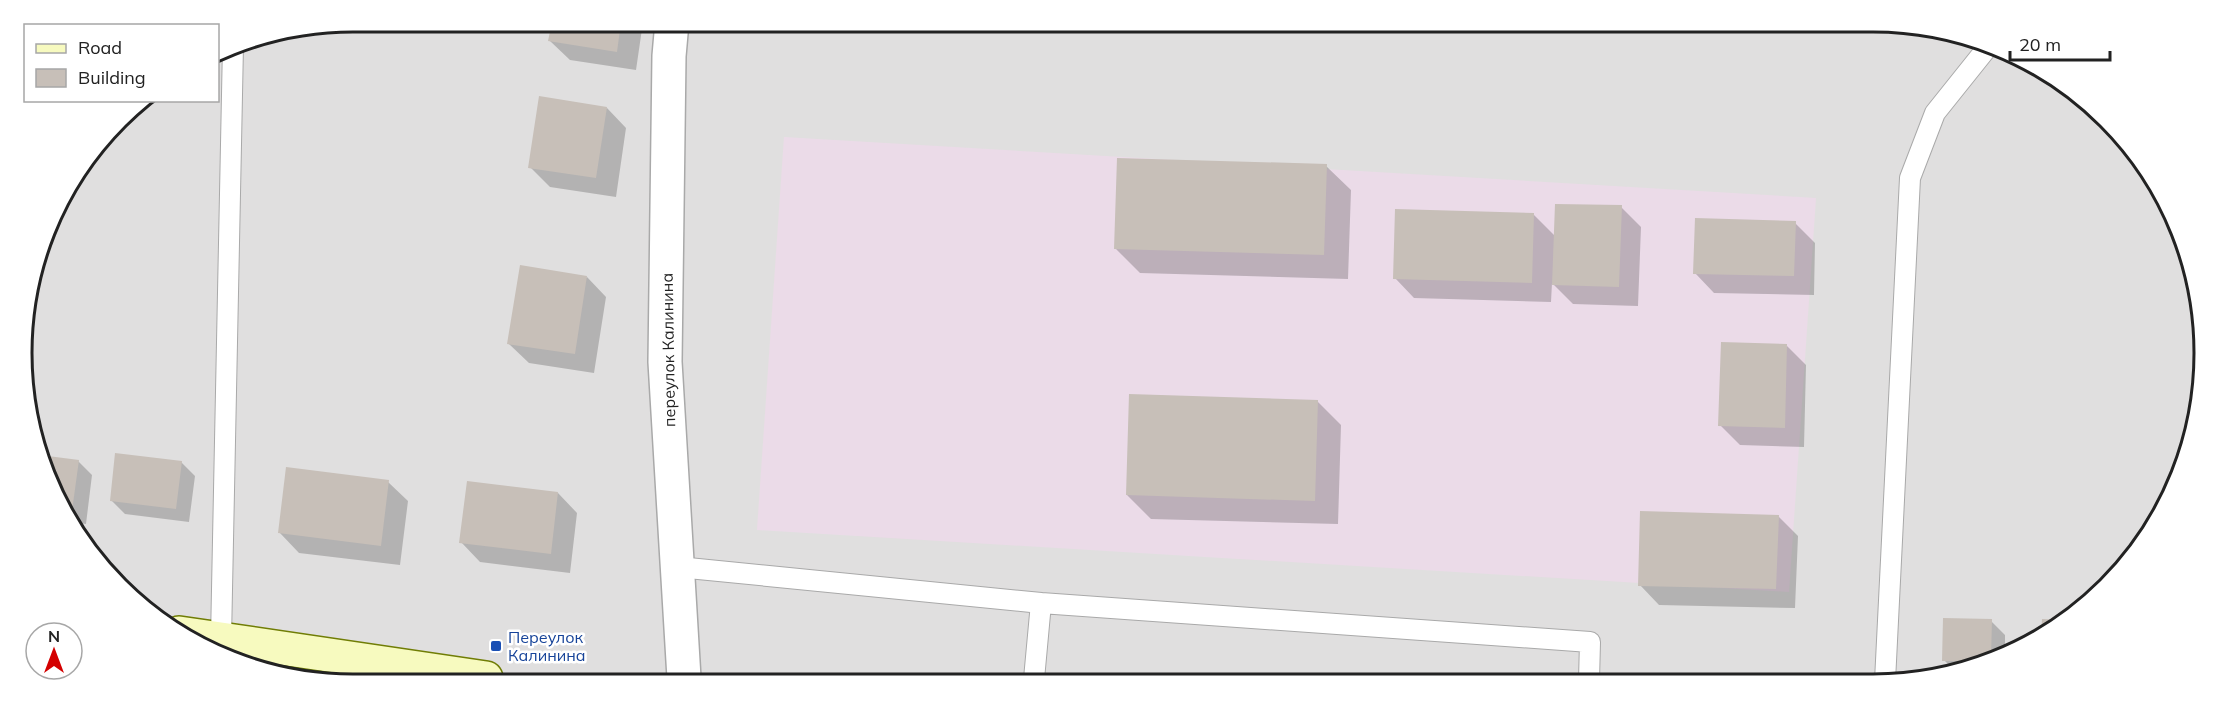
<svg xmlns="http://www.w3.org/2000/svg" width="2226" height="705" viewBox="0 0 2226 705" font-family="Mulish,sans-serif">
	<rect width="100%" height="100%" fill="#f2efe9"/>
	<!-- residential -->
	<path fill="#e0dfdf" d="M352,21L1938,27L2058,77L2149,169L2199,288V418L2161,518L2108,587L2020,650L1917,681L288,678L168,628L77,537L32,438L24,310L55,206L134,103L139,100H218V51L226,46Z"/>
	<!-- industrial -->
	<path fill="#ebdbe8" d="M784,137L1816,198L1789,592L757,530Z"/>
	<!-- shadow -->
	<path fill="#0003" d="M553,22H643L636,70L570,60L550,41Z
		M607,108L626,128L616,197L550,187L530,167Z
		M1326,166L1351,190L1348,279L1140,273L1116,249Z
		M1621,207L1641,227L1638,306L1573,304L1552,283L1551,302L1414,298L1395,278L1534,215L1555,236Z
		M1795,223L1815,243L1814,295L1714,293L1695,273Z
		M587,277L606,297L594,373L529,363L509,344Z
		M1787,346L1806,365L1804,447L1740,445L1720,425Z
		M1317,401L1341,425L1338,524L1151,519L1127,495Z
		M41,457L78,461L92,475L86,524L71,522Z
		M181,462L195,476L189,522L125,514L111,500Z
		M388,482L408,501L400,565L299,553L280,533Z
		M558,493L577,513L570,573L480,562L461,542Z
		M1778,516L1798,536L1795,608L1659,605L1640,585Z
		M1991,621L2005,635V654L1954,670L1944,660Z"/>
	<!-- building -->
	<path fill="#c7bfb8" d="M552,22H621L617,52L548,41Z
		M539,96L607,107L596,178L528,168Z
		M1117,158L1327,164L1324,255L1114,249Z
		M1555,204L1622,205L1619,287L1552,285Z
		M1395,209L1534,213L1532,283L1393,279Z
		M1695,218L1796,221L1794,276L1693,274Z
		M520,265L587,276L575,354L507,344Z
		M1721,342L1787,344L1785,428L1718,426Z
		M1129,394L1318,400L1315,501L1126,495Z
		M115,453L182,461L176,509L110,501Z
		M40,455L79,460L72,511L65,510Z
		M286,467L389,480L381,546L278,533Z
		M467,481L558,492L551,554L459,543Z
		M1640,511L1779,515L1776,589L1638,586Z
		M1943,618L1992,619L1991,659L1983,661H1942Z
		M2042,619L2062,620L2041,635Z"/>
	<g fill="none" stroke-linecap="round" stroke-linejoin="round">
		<!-- lane casing -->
		<g stroke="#a9a9a9" stroke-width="22">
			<path id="lane" d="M678,567L1041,603
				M221,639L233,45
				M1034,679L1041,603L1590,642L1589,680
				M1885,681L1910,178L1935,113L1987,48"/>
		</g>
		<!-- street casing -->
		<g stroke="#a9a9a9" stroke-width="36">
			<path id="street" d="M672,22L669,56L665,362L684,678"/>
		</g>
		<!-- secondary casing -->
		<g stroke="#707d05" stroke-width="36">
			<path id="secondary" d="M179,633L486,678"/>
		</g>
		<!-- lane -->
		<use href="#lane" stroke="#fff" stroke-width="20"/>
		<!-- street -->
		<use href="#street" stroke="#fff" stroke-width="33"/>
		<!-- secondary -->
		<use href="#secondary" stroke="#f7fabf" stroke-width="33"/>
	</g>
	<!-- markers -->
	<rect fill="#1a4fb4" stroke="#fff" stroke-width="2" x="490" y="640" width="12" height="12" rx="3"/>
	<g text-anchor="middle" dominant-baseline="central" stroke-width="5" stroke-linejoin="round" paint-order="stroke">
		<!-- street labels -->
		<g font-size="16" fill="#222" stroke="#fff">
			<text transform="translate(668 350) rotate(-91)">переулок Калинина</text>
		</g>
		<!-- transit labels -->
		<g font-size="16" fill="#164399" stroke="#fff" text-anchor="start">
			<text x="508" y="637">Переулок<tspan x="508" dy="18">Калинина</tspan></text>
		</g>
	</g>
	<!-- crop -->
	<path d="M0 0H2226V705H0ZM353 32H1873A321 321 0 0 1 2194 353V353A321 321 0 0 1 1873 674H353A321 321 0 0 1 32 353V353A321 321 0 0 1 353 32Z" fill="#fff" fill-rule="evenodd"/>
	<path fill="none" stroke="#222" stroke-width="3" d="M353 32H1873A321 321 0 0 1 2194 353V353A321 321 0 0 1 1873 674H353A321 321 0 0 1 32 353V353A321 321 0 0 1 353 32Z"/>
	<!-- legend -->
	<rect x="24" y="24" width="195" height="78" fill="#ffffff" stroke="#a7a7a7" stroke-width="1.5"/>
	<rect x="36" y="44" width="30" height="9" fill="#f7fabf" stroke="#a7a7a7" stroke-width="1.5"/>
	<text x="78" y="54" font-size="18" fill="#222222">Road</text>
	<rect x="36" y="69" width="30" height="18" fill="#c7bfb8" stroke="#a7a7a7" stroke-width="1.5"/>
	<text x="78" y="84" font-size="18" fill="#222222">Building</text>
	<!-- north arrow -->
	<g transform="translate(54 651)"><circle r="28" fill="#ffffff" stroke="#a7a7a7" stroke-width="1.5"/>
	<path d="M0-4.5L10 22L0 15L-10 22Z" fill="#d40000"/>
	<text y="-9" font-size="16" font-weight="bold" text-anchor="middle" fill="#222222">N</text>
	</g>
	<!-- scale -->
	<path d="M2010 51v9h100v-9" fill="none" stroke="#222222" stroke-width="3"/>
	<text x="2019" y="51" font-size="18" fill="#222222" stroke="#ffffff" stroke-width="4.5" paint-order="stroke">20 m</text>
</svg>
